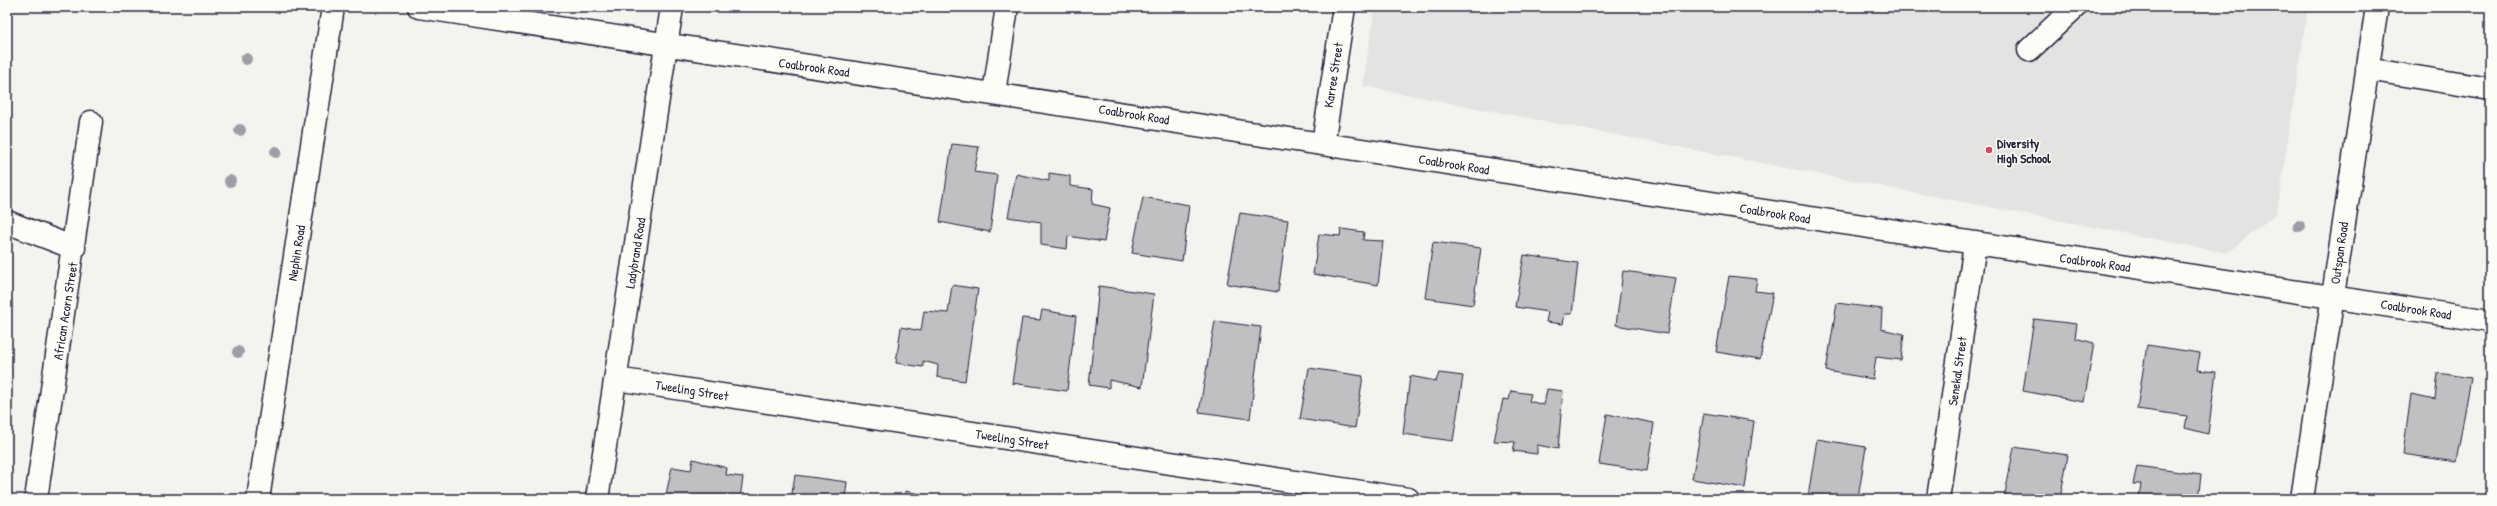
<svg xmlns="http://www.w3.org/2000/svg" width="2497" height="506" viewBox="0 0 2497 506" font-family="'Patrick Hand',sans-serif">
	<rect width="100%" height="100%" fill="#f4f3ef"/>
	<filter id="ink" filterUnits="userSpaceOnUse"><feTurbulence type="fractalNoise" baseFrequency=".025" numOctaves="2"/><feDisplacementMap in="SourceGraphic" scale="8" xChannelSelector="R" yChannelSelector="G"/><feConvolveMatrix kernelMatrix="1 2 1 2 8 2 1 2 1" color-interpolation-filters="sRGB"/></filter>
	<g filter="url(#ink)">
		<!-- built -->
		<path fill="#e4e3e2" d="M1375,7H2308L2277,213L2227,253L1363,86Z"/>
		<!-- building -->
		<path fill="#c0bfc2" stroke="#22223b" d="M952,144L979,147L974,172L997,175L990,232L940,222Z
			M1049,173L1070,176V186L1093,189L1092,204L1110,208L1104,242L1068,236L1067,249L1041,245V222L1008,217L1016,174L1049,181Z
			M1143,197L1189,205L1182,261L1132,253Z
			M1240,213L1288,220L1278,292L1227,284Z
			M1341,229L1364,232L1363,240L1383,241L1378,285L1313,274L1319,234L1340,236Z
			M1433,242L1481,248L1473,305L1425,298Z
			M1524,255L1578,263L1572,314H1565L1563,324L1546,322L1548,312L1515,307Z
			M1623,271L1676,278L1667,334L1616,325Z
			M1729,276L1757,279L1755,291L1773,293L1760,359L1716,352Z
			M952,285L978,289L965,381L937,377L938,365L923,361V367L896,363L901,327L921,331L924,311L948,313Z
			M1099,286L1154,294L1142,387L1109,380V388L1089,385Z
			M1837,303L1882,309L1881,329L1904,334L1901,360L1876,357L1873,379L1826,371Z
			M1042,310L1076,316L1067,391L1012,383L1022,318L1040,320Z
			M2034,319L2077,324L2075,338L2094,343L2084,402L2023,391Z
			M1215,321L1261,327L1250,419L1199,412Z
			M2147,345L2200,353L2197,370L2216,372L2208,434L2185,428L2187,416L2137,409Z
			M1309,368L1363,376L1355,428L1300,419Z
			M1439,373L1463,376L1453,441L1403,434L1410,376L1436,381Z
			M2438,373L2471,378L2456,462L2403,454L2411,394L2435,399Z
			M1547,389L1563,391L1558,449L1537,445V454L1513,451L1515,442L1494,441L1503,399L1509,400L1511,391L1531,394L1529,401L1544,405Z
			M1704,413L1754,421L1745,488L1692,479Z
			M1607,414L1654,423L1647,471L1599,464Z
			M1817,439L1866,447L1858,499L1808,497Z
			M2014,447L2068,455L2060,499H2004Z
			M693,459L727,468L726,475L743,477L740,499H665L672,467L691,470Z
			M2137,466L2201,475L2198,499H2139L2141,484H2133Z
			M795,475L847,482L845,499H791Z
			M905,491L948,499H905Z"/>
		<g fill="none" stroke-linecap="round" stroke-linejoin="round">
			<!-- minor casing -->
			<g stroke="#22223b" stroke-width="25">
				<path id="minor" d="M419,7L2490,321
					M2029,50L2075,7
					M2367,69L2490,89
					M994,93L1007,7
					M1323,144L1344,7
					M7,222L74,248
					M616,379L1408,499
					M36,499L91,122
					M258,499L333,7
					M597,499L672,7
					M1938,499L1975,244
					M2302,499L2377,7"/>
			</g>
			<!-- minor -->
			<use href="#minor" stroke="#fdfcf7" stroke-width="22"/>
		</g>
		<!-- trees -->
		<g fill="#9e9da5">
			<circle cx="246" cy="59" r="6"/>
			<circle cx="240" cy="130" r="6"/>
			<circle cx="276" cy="152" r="6"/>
			<circle cx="230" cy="181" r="6"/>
			<circle cx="2299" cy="226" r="6"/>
			<circle cx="238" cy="352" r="6"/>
		</g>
	</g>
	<!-- markers -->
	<circle fill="#d1495b" stroke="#fdfcf7" stroke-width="1.5" cx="1989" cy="150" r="4"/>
	<g text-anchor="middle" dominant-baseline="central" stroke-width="3" stroke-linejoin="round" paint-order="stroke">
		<!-- street labels -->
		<g font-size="13" fill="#22223b" stroke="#fdfcf7">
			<text transform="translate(814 67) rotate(8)">Coalbrook Road</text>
			<text transform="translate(1333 75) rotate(-81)">Karree Street</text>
			<text transform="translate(1134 114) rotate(9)">Coalbrook Road</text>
			<text transform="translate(1454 164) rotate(9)">Coalbrook Road</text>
			<text transform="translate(1775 213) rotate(9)">Coalbrook Road</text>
			<text transform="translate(296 253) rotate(-81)">Nephin Road</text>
			<text transform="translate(635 253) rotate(-81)">Ladybrand Road</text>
			<text transform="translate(2339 253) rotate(-82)">Outspan Road</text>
			<text transform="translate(2095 262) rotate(8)">Coalbrook Road</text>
			<text transform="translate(2416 309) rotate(9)">Coalbrook Road</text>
			<text transform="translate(65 311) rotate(-81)">African Acorn Street</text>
			<text transform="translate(1957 371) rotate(-82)">Senekal Street</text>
			<text transform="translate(692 390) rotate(9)">Tweeling Street</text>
			<text transform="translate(1012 439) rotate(9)">Tweeling Street</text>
		</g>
		<!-- poi labels -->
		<g font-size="13" font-weight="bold" fill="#22223b" stroke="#fdfcf7" text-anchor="start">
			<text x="1997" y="143">Diversity<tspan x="1997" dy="15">High School</tspan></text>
		</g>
	</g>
	<!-- margin -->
	<rect width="2497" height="506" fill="none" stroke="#fdfcf7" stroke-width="24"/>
	<rect x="12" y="12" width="2473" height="482" fill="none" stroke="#22223b" stroke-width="1.5" filter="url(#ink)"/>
</svg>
